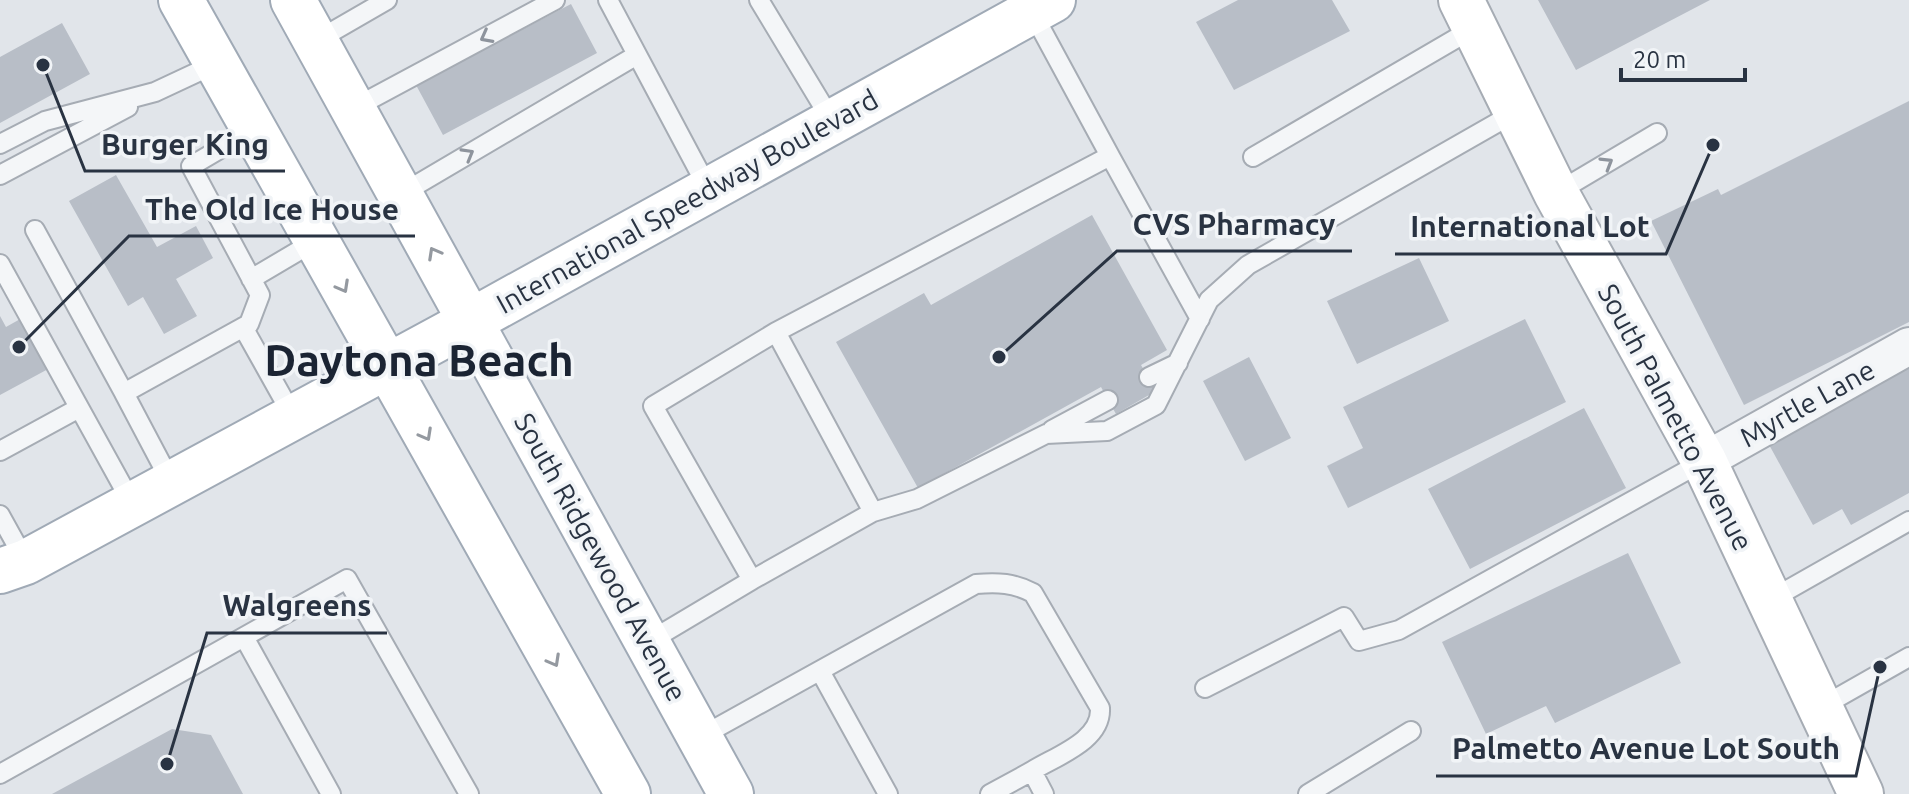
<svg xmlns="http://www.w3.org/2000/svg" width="1909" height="794" viewBox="0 0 1909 794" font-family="Ubuntu,sans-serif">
	<rect width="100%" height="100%" fill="#e1e5ea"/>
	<!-- building -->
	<path fill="#b8bec7" d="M1238,0H1332L1350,31L1234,90L1196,22Z
		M1538,0H1710L1576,70Z
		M571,4L597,53L443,135L416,85Z
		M62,23L90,74L0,123V57Z
		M1909,101V322L1744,405L1651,221L1718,189L1721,195Z
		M116,175L157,247L196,226L213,258L176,279L197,316L164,334L143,297L128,306L69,201Z
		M1092,215L1167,350L1141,365L1156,391L1116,414L1101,387L918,488L836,342L924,293L931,305Z
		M1419,258L1449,321L1357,364L1327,301Z
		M0,316L6,327L22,318L50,368L0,395Z
		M1525,319L1566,402L1348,508L1327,466L1363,448L1343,407Z
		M1249,357L1291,438L1245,461L1203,381Z
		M1909,363V493L1851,525L1842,509L1813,525L1767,441Z
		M1584,408L1626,488L1470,569L1428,489Z
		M1628,553L1681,663L1555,723L1546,706L1486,734L1442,642Z
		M172,729L211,735L243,794H52Z"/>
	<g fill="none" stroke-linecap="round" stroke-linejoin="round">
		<!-- lane casing -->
		<g stroke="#a6acb4" stroke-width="22">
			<path id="lane" d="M608,0L709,190
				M759,0L832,121
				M316,41L387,0
				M354,108L555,0
				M0,144L45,121L155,92L217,63
				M1110,156L1200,319
				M1253,157L1474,28
				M0,175L128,107
				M1556,193L1657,133
				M401,194L637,55
				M35,230L124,393
				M0,264L133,505
				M251,279L317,240
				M243,327L294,418
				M776,332L873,512L752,580L653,406L776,332L1110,156L1032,12
				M1149,377L1178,363
				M1052,430L1108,400
				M0,451L79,408
				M171,482L124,393L249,324L260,295L191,166L254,129
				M873,512L917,499L1046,434L1107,431L1156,405L1209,300L1248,265L1516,112
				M0,515L26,562
				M1770,600L1909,521
				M244,637L331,794
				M648,642L752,580
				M820,671L888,794
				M1205,688L1344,617L1359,641L1399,630L1704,461
				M1821,707L1909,657
				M700,737L976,584C998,582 1014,583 1033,593L1100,708C1102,741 1056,756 1032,771L1044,794
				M0,774L347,579L469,794
				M990,794L1032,771
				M1308,794L1411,731"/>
		</g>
		<!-- street casing -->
		<g stroke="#a6acb4" stroke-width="40">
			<path id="street" d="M1704,461L1909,346"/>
		</g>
		<!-- secondary casing -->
		<g stroke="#a6acb4" stroke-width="48">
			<path id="secondary" d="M1461,0L1556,193L1704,461L1861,794"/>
		</g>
		<!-- primary casing -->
		<g stroke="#a0aab6" stroke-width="48">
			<path id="primary" d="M181,0L628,794
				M293,0L731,794
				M0,571L26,562L471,321L1053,0"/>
		</g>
		<!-- lane -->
		<use href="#lane" stroke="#f4f6f8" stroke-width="18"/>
		<!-- street -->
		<use href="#street" stroke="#f4f6f8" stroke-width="36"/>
		<!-- secondary -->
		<use href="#secondary" stroke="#fff" stroke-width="44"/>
		<!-- primary -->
		<use href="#primary" stroke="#fff" stroke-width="44"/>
	</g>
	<!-- one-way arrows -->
	<defs><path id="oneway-chevron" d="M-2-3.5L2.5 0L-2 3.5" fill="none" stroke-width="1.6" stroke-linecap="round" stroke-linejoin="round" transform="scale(2)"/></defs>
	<g stroke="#8e949d">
		<use href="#oneway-chevron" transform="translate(486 37) rotate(152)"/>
		<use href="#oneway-chevron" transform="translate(468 154) rotate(-30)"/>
		<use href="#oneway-chevron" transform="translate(1607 163) rotate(-31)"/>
	</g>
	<g stroke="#9499a0">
		<use href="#oneway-chevron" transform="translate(434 253) rotate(-119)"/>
		<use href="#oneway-chevron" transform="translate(343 287) rotate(61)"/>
		<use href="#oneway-chevron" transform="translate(426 435) rotate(61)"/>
		<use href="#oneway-chevron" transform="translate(554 661) rotate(61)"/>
	</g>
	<g text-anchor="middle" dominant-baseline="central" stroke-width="7" stroke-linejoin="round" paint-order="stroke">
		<!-- street labels -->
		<g font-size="28" fill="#293342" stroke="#f1f4f7">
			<text transform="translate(687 201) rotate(-29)">International Speedway Boulevard</text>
			<text transform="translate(1807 403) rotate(-29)">Myrtle Lane</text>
			<text transform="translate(1676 417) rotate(62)">South Palmetto Avenue</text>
			<text transform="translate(601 557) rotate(61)">South Ridgewood Avenue</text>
		</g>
		<!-- town labels -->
		<g font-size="44" font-weight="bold" fill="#1b2433" stroke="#f1f4f7">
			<text x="419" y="359">Daytona Beach</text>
		</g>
	</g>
	<!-- callouts -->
	<path fill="none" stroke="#293342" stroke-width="3" d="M43 65L85 171H285M19 347L129 236H415M999 357L1117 251H1352M1713 145L1666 254H1395M167 764L207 633H387M1880 667L1856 776H1436"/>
	<g fill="#293342" stroke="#f1f4f7" stroke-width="3">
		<circle cx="43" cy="65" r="8"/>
		<circle cx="19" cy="347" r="8"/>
		<circle cx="999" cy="357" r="8"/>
		<circle cx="1713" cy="145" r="8"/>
		<circle cx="167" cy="764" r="8"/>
		<circle cx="1880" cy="667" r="8"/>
	</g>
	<g font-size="30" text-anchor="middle" font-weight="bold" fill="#293342" stroke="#f1f4f7" stroke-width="7" stroke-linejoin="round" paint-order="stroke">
		<text x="185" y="155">Burger King</text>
		<text x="272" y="220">The Old Ice House</text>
		<text x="1234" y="235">CVS Pharmacy</text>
		<text x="1530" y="237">International Lot</text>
		<text x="297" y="616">Walgreens</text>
		<text x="1646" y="759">Palmetto Avenue Lot South</text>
	</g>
	<!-- scale -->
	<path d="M1621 68v12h124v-12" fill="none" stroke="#293342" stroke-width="4"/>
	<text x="1633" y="68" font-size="24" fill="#293342" stroke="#f1f4f7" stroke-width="6" paint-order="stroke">20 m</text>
</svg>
